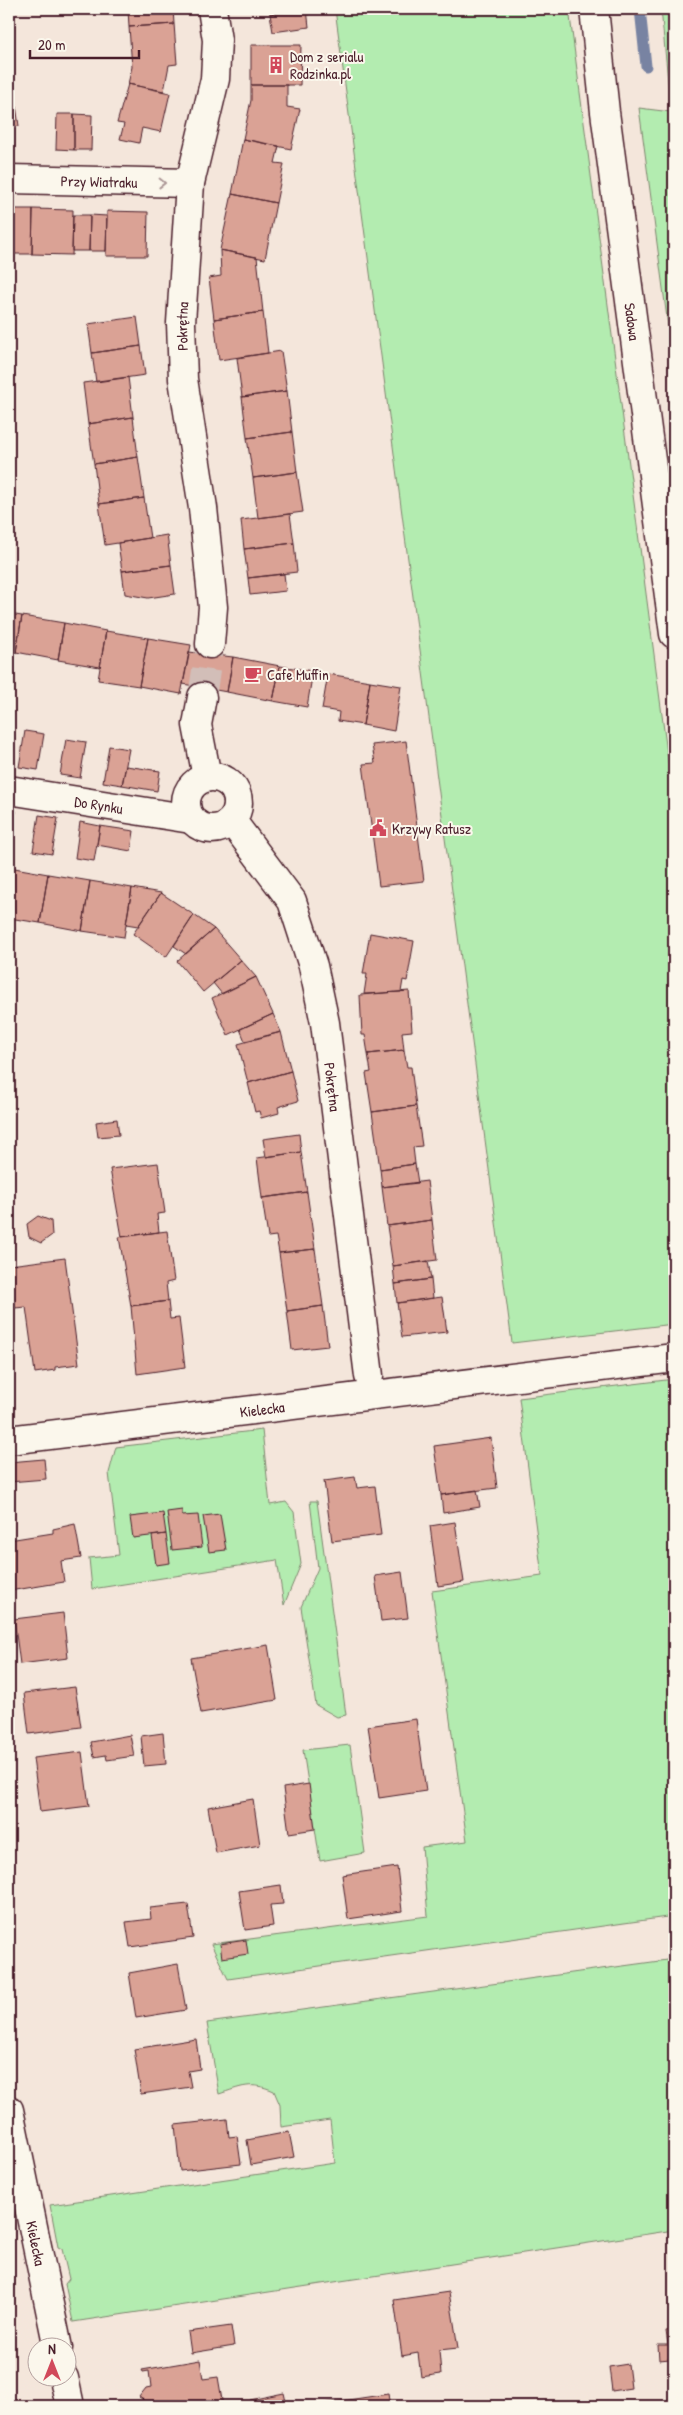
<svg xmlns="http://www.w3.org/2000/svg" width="683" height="2415" viewBox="0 0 683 2415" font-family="'Patrick Hand',sans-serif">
	<rect width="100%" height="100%" fill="#f4e6db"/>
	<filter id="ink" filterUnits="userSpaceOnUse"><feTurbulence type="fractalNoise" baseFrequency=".02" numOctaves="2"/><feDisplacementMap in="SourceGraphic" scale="10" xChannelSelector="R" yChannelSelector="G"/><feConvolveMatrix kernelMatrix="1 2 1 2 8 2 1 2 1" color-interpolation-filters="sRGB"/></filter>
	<g filter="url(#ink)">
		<!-- green -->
		<path fill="#b3ecb0" stroke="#7e866e" d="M335,9H569L674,806V1324L512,1343Z
			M661,9H674V371L639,108L671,112Z
			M674,1379V1916L228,1979L211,1944L428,1916L422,1847L467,1841L432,1591L542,1576L519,1398Z
			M262,1430L270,1505L286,1502L294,1512L301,1564L284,1605L277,1560L92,1589L89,1558L119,1555L109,1473L116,1447Z
			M310,1501H317L346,1715L337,1717L316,1705L301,1607L318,1568Z
			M350,1745L365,1853L320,1861L303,1750Z
			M674,1959V2230L73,2322L65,2284L69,2279L62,2249L58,2247L50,2205L335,2163L330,2120L281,2127L280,2105L274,2091C251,2081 241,2087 219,2094L207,2023Z"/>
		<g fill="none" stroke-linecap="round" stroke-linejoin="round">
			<!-- stream -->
			<path stroke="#7883a2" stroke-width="11" d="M640,9L646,66"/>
		</g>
		<!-- building -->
		<path fill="#daa295" stroke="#4a1f2b" d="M128,9H173L174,24L129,27Z
			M269,9H307L270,14Z
			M307,9L309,27L273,32L270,14Z
			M174,24L177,64L169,65L164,91L128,84L132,67L129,27Z
			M251,45H301L300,85H251Z
			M9,52L12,78H9Z
			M9,78H12L19,126L12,127L13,134H9Z
			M128,84L170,93L161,132L142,128L139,143L120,139L124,124L117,123Z
			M251,85H287V107L300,109L291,149L243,139L251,100Z
			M57,114H74V150L56,149Z
			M74,114L92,115L91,150H74Z
			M243,139L279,146L275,163L284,164L276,203L232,194Z
			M232,194L276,203L265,259L220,250Z
			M9,209H33L32,254H9Z
			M33,209L73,210L72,255L32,254Z
			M107,211L148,212L147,256H106Z
			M73,215H90L89,251H72Z
			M90,215L107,216L106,251H89Z
			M220,250L257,257L263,312L214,319L209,278L221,276Z
			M263,312L268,353L219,360L214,319Z
			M137,317L141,346L92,353L88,324Z
			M141,346L145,375L96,382L92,353Z
			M281,351L287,391L242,397L237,358Z
			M128,377L133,417L88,424L83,383Z
			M287,391L292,432L247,438L242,397Z
			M133,417L138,457L94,464L88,424Z
			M292,432L297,472L253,478L247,438Z
			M138,457L144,498L99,504L94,464Z
			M297,472L303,512L258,518L253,478Z
			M144,498L150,538L105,545L99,504Z
			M290,514L294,543L244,549L241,520Z
			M167,535L171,565L122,571L118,543Z
			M294,543L297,572L248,578L244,549Z
			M171,565L175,594L148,598L125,594L122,571Z
			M284,574L286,591L250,595L248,578Z
			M9,614L22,616L16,652L9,651Z
			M22,616L64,623L58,660L16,652Z
			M64,623L106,631L100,667L58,660Z
			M106,631L148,638L139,686L98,680Z
			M148,638L191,645L181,694L139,686Z
			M189,652L233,657L227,692L183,684Z
			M233,657L280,666L273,701L227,692Z
			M280,666L313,671L307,707L273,701Z
			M328,674L370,681L363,725L338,721L339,712L322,709Z
			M370,681L401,686L394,731L363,725Z
			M25,731L44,734L38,770L19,767Z
			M66,739L86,742L80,778L60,775Z
			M406,741L424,881L379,886L363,764L375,763L372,745Z
			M109,746L129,749L122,785L103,782Z
			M126,766L160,771L157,791L122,785Z
			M9,810L16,811L10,847H9Z
			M39,815L58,818L52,854L33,851Z
			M80,822L100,826L94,861L75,858Z
			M100,826L134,831L131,851L97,845Z
			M9,867L48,874L40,923L9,918Z
			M48,874L90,881L82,931L40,923Z
			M90,881L132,888L124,937L82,931Z
			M132,888L161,893L138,926L126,924Z
			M161,893L194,915L166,957L133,934Z
			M194,915L214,929L186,954L174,946Z
			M214,929L241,960L203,992L177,961Z
			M370,933L414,941L407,981L403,980L401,992L364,994L367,974H363Z
			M241,960L256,977L222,994L213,983Z
			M256,977L273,1014L228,1035L212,998Z
			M409,991L412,1031L402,1032L404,1050L368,1054L365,1035H362L360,995Z
			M273,1014L281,1032L245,1041L240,1029Z
			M281,1032L291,1071L248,1083L238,1044Z
			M404,1050L407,1067H411L416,1106L372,1112L366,1073L371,1072L368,1054Z
			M291,1071L298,1101L278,1107L279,1113L261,1118L259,1111L255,1112L248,1083Z
			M416,1106L422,1146L413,1147L415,1164L380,1169L372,1112Z
			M117,1119L119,1135L98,1137L96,1122Z
			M299,1134L301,1152L266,1157L263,1139Z
			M301,1152L307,1192L262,1198L257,1158Z
			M158,1163L165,1213L157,1214L159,1232L122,1237L110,1169Z
			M415,1164L418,1183L382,1187L380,1169Z
			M427,1181L432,1220L387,1226L382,1187Z
			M307,1192L315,1249L279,1253L276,1236L268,1237L262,1198Z
			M38,1216L51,1221L52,1235L41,1243L29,1237L27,1224Z
			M432,1220L437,1260L393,1266L387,1226Z
			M167,1231L174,1281L166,1283L168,1301L131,1306L119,1237Z
			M315,1249L323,1306L287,1311L279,1253Z
			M65,1258L79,1364L55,1367V1370L35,1373L26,1307L15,1308L10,1265Z
			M428,1261L431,1279L395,1284L393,1266Z
			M431,1279L433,1298L397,1303L395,1284Z
			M442,1297L447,1332L402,1337L397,1303Z
			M168,1301L170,1319L179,1318L185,1367L137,1374L131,1306Z
			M323,1306L328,1346L292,1350L287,1311Z
			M491,1438L497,1488L441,1495L434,1446Z
			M44,1459L46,1479L9,1482V1462Z
			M355,1477L357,1488L375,1486L381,1535L332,1541L324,1481Z
			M477,1490L480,1507L443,1513L441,1495Z
			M182,1510V1516L198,1515L202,1547L172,1550L167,1512Z
			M163,1513L166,1534L133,1538L130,1517Z
			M220,1514L226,1550L209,1552L203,1516Z
			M455,1522L464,1582L438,1586L430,1526Z
			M75,1524L81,1558L61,1561L64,1582L9,1591V1540L53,1533V1529Z
			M166,1534L170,1563L156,1565L152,1536Z
			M402,1572L408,1618L381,1621L375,1576Z
			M63,1613L68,1658L20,1664L14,1619Z
			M268,1645L277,1700L201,1713L191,1658Z
			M75,1687L81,1727L29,1734L24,1693Z
			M416,1719L426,1791L379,1798L368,1726Z
			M163,1733L166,1764L144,1766L141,1736Z
			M130,1735L134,1756L107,1760L106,1755L94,1757L91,1742Z
			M82,1752L89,1806L40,1812L33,1758Z
			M309,1784L315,1829L289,1833L283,1788Z
			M253,1799L260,1845L216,1853L208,1807Z
			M397,1867L402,1911L348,1919L342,1875Z
			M281,1885L283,1904L270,1905L273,1926L245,1930L239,1891Z
			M188,1904L193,1938L130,1947L126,1922L151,1919L150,1908Z
			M246,1940L248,1954L222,1958L220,1944Z
			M178,1964L186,2010L136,2018L129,1973Z
			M196,2039L200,2069L188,2071L191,2087L141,2094L134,2049Z
			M227,2119L229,2137L237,2136L241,2164L180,2171L175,2125Z
			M289,2132L294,2157L251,2165L247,2140Z
			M449,2292L458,2348L439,2350L441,2374L421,2377L418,2353L402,2356L394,2300Z
			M231,2326L234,2346L191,2353L188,2332Z
			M674,2330V2380H673L670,2359L659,2360L658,2345H668L666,2331Z
			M200,2360L203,2379L218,2377L223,2406H149L148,2403L139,2397L146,2388L151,2387L149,2371L143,2372L142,2370Z
			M628,2364L631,2388L612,2391L609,2367Z
			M284,2393L287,2406H252L250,2400Z
			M388,2394L390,2406H308Z"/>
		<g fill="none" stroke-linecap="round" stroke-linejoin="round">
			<!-- minor-tunnel -->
			<path stroke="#d2beb8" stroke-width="28" stroke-dasharray="28 14" stroke-linecap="butt" d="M202,697L210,644"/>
			<!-- minor casing -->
			<g stroke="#4a1f2b" stroke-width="31">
				<g id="minor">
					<path id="s1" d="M594,9L605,112L674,634"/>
					<path id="s2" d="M9,179L190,183"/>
					<path id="s3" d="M210,644L213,607L203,508L183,379L181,323L190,183L215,79L217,40L212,9"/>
					<path d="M202,697L197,725L207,777"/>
					<circle cx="212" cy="803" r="26"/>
					<path id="s4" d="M9,790L191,819"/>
					<path id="s5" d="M232,821L292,901L313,966L325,1023L369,1376"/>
					<path id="s6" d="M9,1440L674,1358"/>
					<path id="s7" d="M9,2110L58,2348"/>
					<path d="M64,2378L70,2406"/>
				</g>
			</g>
			<!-- minor -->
			<use href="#minor" stroke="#fbf7ec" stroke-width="28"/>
		</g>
		<!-- one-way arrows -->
		<defs><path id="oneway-chevron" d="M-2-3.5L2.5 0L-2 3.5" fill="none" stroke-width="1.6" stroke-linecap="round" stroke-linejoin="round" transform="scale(1.25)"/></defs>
		<use stroke="#ab9695" href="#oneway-chevron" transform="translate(162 183) rotate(1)"/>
	</g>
	<!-- icons -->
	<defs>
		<g id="building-bare" transform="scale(1.35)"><path d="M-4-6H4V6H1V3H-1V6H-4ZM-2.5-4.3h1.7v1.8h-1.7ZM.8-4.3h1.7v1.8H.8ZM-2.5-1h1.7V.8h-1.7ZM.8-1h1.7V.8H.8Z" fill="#d1495b" stroke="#fbf7ec" stroke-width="2.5" paint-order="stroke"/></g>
		<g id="cafe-bare" transform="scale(1.35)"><path d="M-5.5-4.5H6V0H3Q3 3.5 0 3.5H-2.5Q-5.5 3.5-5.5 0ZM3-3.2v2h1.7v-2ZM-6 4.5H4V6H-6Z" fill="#d1495b" stroke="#fbf7ec" stroke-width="2.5" paint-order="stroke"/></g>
		<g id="civic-bare" transform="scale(1.35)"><path d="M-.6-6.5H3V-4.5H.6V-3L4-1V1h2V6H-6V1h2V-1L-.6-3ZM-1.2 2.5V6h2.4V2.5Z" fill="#d1495b" stroke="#fbf7ec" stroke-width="2.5" paint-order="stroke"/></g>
	</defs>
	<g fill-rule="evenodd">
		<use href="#building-bare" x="276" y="65"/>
		<use href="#cafe-bare" x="253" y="674"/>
		<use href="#civic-bare" x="378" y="828"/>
	</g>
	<g text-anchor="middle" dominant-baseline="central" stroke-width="4" stroke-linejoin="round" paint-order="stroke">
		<!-- poi labels -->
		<g font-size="15" fill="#4a1f2b" stroke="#fbf7ec" text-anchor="start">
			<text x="290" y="56">Dom z serialu<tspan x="290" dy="17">Rodzinka.pl</tspan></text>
			<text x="267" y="674">Cafe Muffin</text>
			<text x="392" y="828">Krzywy Ratusz</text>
		</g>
		<!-- street labels -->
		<g font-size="15" fill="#4a1f2b" stroke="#fbf7ec">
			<text stroke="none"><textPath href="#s2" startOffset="90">Przy Wiatraku</textPath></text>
			<text stroke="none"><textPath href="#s1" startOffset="315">Sadowa</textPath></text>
			<text stroke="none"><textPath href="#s3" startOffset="320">Pokrętna</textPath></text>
			<text stroke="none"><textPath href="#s4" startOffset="91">Do Rynku</textPath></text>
			<text stroke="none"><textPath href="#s5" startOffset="291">Pokrętna</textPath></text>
			<text stroke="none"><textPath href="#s6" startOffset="255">Kielecka</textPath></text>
			<text stroke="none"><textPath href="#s7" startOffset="136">Kielecka</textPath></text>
		</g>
	</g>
	<!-- margin -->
	<rect width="683" height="2415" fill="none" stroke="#fbf7ec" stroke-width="30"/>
	<rect x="15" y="15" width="653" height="2385" fill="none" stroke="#4a1f2b" stroke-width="2" filter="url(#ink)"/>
	<!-- north arrow -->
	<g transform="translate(52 2362)"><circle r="24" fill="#fbf7ec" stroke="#b4a19f"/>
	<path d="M0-4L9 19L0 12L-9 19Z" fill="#d1495b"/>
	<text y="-8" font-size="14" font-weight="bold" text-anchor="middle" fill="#4a1f2b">N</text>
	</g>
	<!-- scale -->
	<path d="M30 50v8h109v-8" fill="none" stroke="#4a1f2b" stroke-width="2.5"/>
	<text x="38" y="50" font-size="15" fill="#4a1f2b" stroke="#fbf7ec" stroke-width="4" paint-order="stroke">20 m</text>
</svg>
